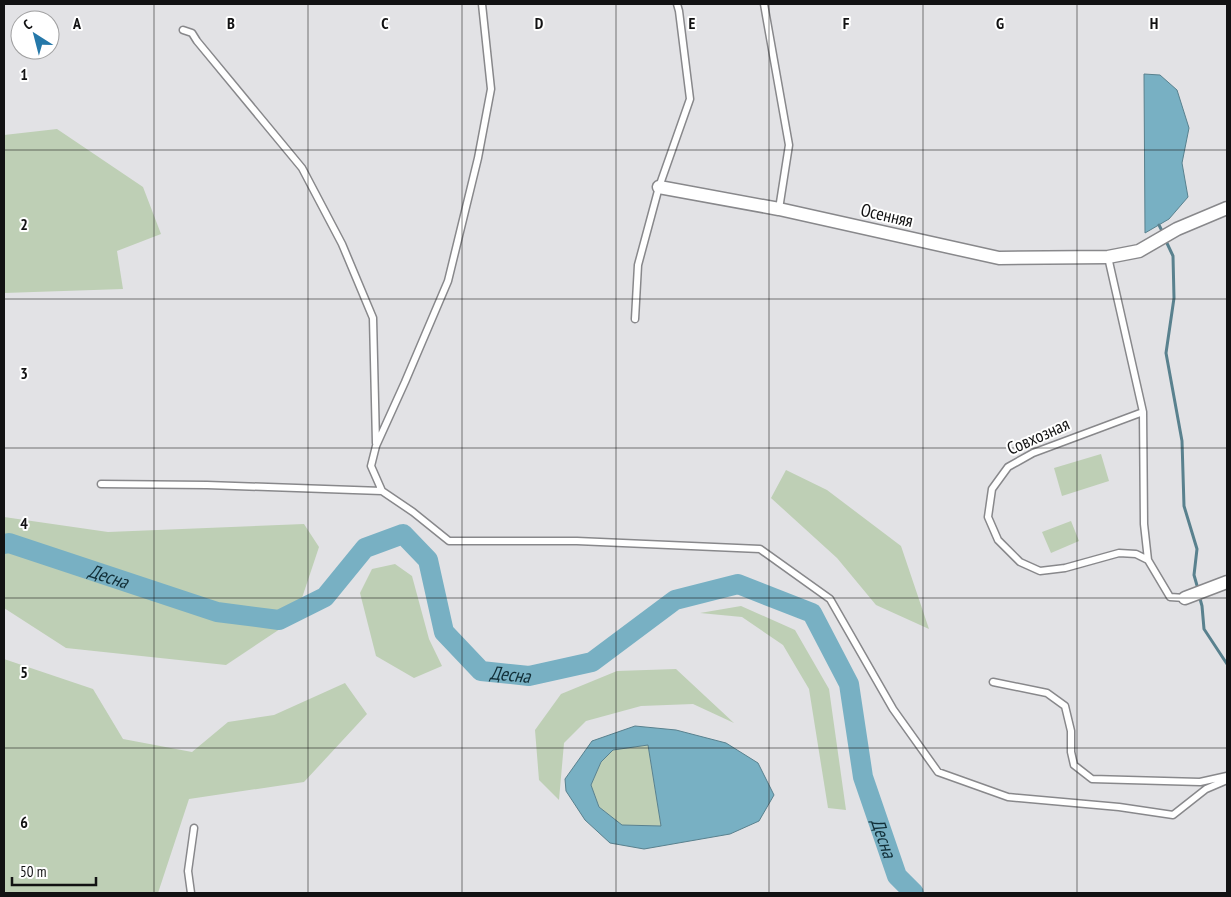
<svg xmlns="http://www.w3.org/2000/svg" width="1231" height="897" viewBox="0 0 1231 897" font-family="'PT Sans Narrow',sans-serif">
	<rect width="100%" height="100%" fill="#e2e2e5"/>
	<!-- green -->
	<path fill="#becfb5" d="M57,129L143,187L161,234L117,251L123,289L4,293V135Z
		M1101,454L1109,481L1062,496L1054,468Z
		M786,470L827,490L901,546L929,629L876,605L837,558L771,498Z
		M4,517L108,532L304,524L319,547L295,619L226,665L66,648L4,608Z
		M1071,521L1079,541L1051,553L1042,532Z
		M395,564L412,576L429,639L442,666L414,678L376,656L360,593L372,569Z
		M741,606L795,630L829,689L846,810L828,808L809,689L783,645L742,617L700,613Z
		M4,659L93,689L123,739L192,752L228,722L274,715L345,683L367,714L304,782L189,799L158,893H4Z
		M676,669L734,723L693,704L641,706L586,721L564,743L559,800L539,780L535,730L561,694L617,671Z
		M648,745L661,826L622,825L599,807L591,785L601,762L613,749Z"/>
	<!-- water -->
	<path fill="#78b0c3" stroke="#59818e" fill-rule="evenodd" d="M1144,74L1160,75L1177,90L1189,128L1182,163L1188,197L1169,219L1145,233Z
		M635,726L676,730L726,743L758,763L774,795L759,821L730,834L644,849L610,843L585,820L566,791L565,779L592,741ZM648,745L661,826L622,825L599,807L591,785L601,762L613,750Z"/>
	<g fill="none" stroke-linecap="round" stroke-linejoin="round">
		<!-- stream -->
		<path stroke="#59818e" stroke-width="3" d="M1159,225L1163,233
			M1165,239L1173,256L1174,298L1166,353L1182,441L1184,506L1197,549L1194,575L1198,589
			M1199,595L1202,606L1204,629L1227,664"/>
		<!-- river -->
		<path stroke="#78b0c3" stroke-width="20" id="s1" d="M4,544L9,543L217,612L279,620L325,597L365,548L403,534L428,560L444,632L481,671L529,676L592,662L675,600L738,584L812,613L849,684L863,777L897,876L914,893"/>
		<!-- lane casing -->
		<g stroke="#88888b" stroke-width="9">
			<path id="lane" d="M482,4L491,89L478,158L448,281L405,382L376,446L371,466L382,491L413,512L449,541H577L760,549L830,599L893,709L938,772L1008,797L1119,807L1173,815L1206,789L1227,780
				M764,4L789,145L779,209
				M183,30L192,33L197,41L302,168L342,244L373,318L376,443
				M1108,257L1143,412
				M635,319L638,265L659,187L690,99L679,11L677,4
				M101,484L207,485L382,491
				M1148,560L1136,554L1119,553L1065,568L1040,571L1020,562L998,540L988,517L992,489L1008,467L1033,453L1143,412L1144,524L1148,560L1170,597L1185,598
				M993,682L1047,693L1065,706L1071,731V752L1074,765L1092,779L1200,782L1227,776
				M191,893L188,871L194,828"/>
		</g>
		<!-- street casing -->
		<g stroke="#88888b" stroke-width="15">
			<path id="street" d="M659,187L779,209L999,258L1108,257L1139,251L1177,229L1227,208
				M1185,598L1227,582"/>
		</g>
		<!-- lane -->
		<use href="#lane" stroke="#fff" stroke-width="6"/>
		<!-- street -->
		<use href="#street" stroke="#fff" stroke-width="12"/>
	</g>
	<!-- grid -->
	<path fill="none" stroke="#121213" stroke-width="1" stroke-opacity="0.55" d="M154,4V893M308,4V893M462,4V893M616,4V893M769,4V893M923,4V893M1077,4V893M4,150H1227M4,299H1227M4,448H1227M4,598H1227M4,748H1227"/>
	<g text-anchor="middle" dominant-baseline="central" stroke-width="4" stroke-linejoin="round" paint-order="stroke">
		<!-- street labels -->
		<g font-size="18" fill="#121213" stroke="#fff">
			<text transform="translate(887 215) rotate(13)">Осенняя</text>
			<text transform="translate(1038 436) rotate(-24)">Совхозная</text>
		</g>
		<!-- water labels -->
		<g font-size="19" font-style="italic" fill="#112e37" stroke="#fff">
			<text stroke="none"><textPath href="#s1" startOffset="110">Десна</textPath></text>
			<text stroke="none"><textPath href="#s1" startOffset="635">Десна</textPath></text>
			<text stroke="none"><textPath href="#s1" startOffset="1205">Десна</textPath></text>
		</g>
	</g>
	<g font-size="16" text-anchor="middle" font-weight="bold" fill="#121213" stroke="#fff" stroke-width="4" stroke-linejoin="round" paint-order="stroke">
		<text x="77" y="29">A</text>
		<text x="231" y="29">B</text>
		<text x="385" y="29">C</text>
		<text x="539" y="29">D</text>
		<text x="692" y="29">E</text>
		<text x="846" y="29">F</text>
		<text x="1000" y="29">G</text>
		<text x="1154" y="29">H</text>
		<text x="24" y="80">1</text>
		<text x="24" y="230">2</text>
		<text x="24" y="379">3</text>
		<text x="24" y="529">4</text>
		<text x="24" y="678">5</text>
		<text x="24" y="828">6</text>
	</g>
	<!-- border -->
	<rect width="1231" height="897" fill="none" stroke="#121213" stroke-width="10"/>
	<!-- north arrow -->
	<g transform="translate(35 35) rotate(324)"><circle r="24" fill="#ffffff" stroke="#a0a0a1"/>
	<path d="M0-4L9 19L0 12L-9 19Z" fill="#2578a9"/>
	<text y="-8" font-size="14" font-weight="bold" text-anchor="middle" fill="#121213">С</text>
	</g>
	<!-- scale -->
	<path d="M12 877v8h84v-8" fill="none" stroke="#121213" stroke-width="2.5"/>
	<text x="20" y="877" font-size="15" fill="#121213" stroke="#ffffff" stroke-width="4" paint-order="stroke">50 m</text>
</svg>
